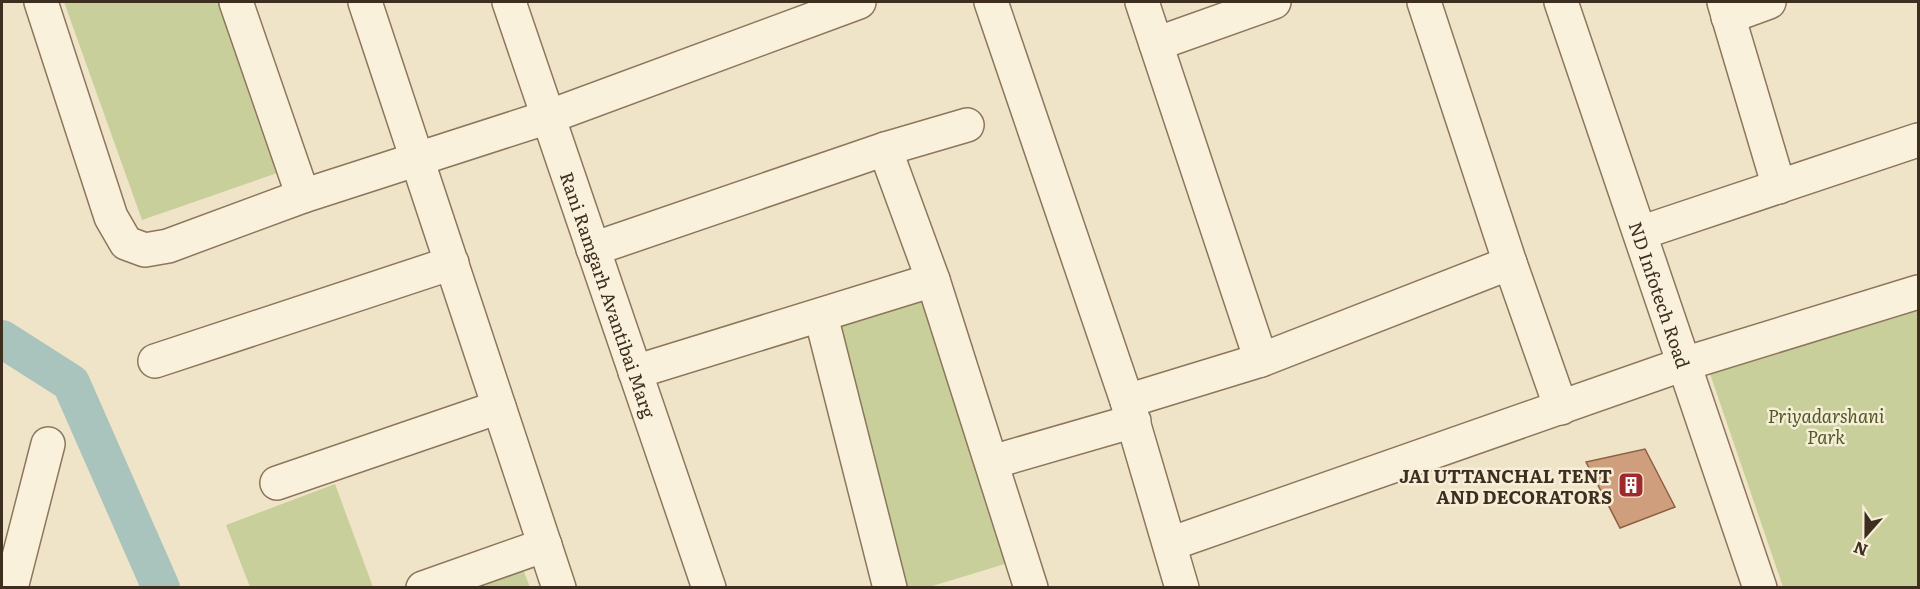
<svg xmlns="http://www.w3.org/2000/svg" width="1920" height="589" viewBox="0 0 1920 589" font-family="Literata,serif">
	<rect width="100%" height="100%" fill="#f0e4c8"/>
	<!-- green -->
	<path fill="#c9cf9b" d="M64,2H222L283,171L142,220Z
		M921,270L1015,561L929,587H898L807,306Z
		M1918,302V587H1783L1706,362Z
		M335,484L373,587H250L226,525Z
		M522,567L530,587L466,588Z"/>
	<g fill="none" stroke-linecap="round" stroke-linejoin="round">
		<!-- canal -->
		<path stroke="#a9c4bc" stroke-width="38" d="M2,339L71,383L161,588"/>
	</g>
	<!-- building -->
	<path fill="#cf9f7d" stroke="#8d5f41" stroke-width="1.5" d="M1645,449L1675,507L1620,528L1586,462Z"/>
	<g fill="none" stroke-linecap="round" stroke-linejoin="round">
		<!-- minor casing -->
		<g stroke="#8d765c" stroke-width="36">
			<g id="minor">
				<path d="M41,2L111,217L126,243L145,250L168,246L303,196L548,117L859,2"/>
				<path d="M236,2L303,196"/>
				<path d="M365,2L559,588"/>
				<path id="s1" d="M509,2L709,588"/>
				<path d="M991,2L1127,401L1182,588"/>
				<path d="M1142,2L1261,360"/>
				<path d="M1424,2L1510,263L1561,408"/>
				<path id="s2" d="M1561,2L1760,588"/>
				<path d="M1724,2L1779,187"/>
				<path d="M1728,17L1769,2"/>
				<path d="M1156,44L1274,2"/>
				<path d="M885,149L933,280L1031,588"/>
				<path d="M1640,233L1918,140"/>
				<path d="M593,249L885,149L967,125"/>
				<path d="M821,316L890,588"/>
				<path d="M155,361L452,263"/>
				<path d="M635,372L933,280"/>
				<path d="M1127,401L1261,360L1510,263"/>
				<path d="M992,462L1134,421"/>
				<path d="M277,483L499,407"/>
				<path d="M1170,544L1684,364L1918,292"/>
				<path d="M11,588L48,444"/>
				<path d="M423,588L545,545"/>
			</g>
		</g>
		<!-- minor -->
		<use href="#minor" stroke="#faf1dc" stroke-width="33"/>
	</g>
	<!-- icons -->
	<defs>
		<g id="building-square" transform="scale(1.35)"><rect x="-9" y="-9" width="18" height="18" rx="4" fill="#9e2a2b" stroke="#f7eed8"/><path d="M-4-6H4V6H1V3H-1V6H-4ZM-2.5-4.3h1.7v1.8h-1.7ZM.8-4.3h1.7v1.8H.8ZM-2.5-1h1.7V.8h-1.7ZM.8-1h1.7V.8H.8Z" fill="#fff"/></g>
	</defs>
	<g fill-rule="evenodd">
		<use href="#building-square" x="1631" y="485"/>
	</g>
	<g text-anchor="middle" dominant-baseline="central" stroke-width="5" stroke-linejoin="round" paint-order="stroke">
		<!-- street labels -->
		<g font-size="18" fill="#3d2e20" stroke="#f7eed8">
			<text stroke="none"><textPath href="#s2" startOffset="309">ND Infotech Road</textPath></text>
			<text stroke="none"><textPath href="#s1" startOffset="309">Rani Ramgarh Avantibai Marg</textPath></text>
		</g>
		<!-- park labels -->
		<g font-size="18" font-style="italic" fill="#4d5a26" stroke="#f7eed8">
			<text x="1826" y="415">Priyadarshani<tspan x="1826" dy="21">Park</tspan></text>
		</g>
		<!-- poi labels -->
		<g font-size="18" font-weight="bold" fill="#3d2e20" stroke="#f7eed8" text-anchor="end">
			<text x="1612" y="475">JAI UTTANCHAL TENT<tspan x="1612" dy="21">AND DECORATORS</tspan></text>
		</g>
	</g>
	<!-- border -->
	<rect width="1920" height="589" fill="none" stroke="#3d2e20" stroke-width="6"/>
	<!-- north arrow -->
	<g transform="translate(1866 535) rotate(201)" stroke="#f7eed8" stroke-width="4.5" paint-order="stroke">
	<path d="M0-4.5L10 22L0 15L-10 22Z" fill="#3d2e20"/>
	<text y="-9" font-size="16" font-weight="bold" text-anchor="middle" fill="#3d2e20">N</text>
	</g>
</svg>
